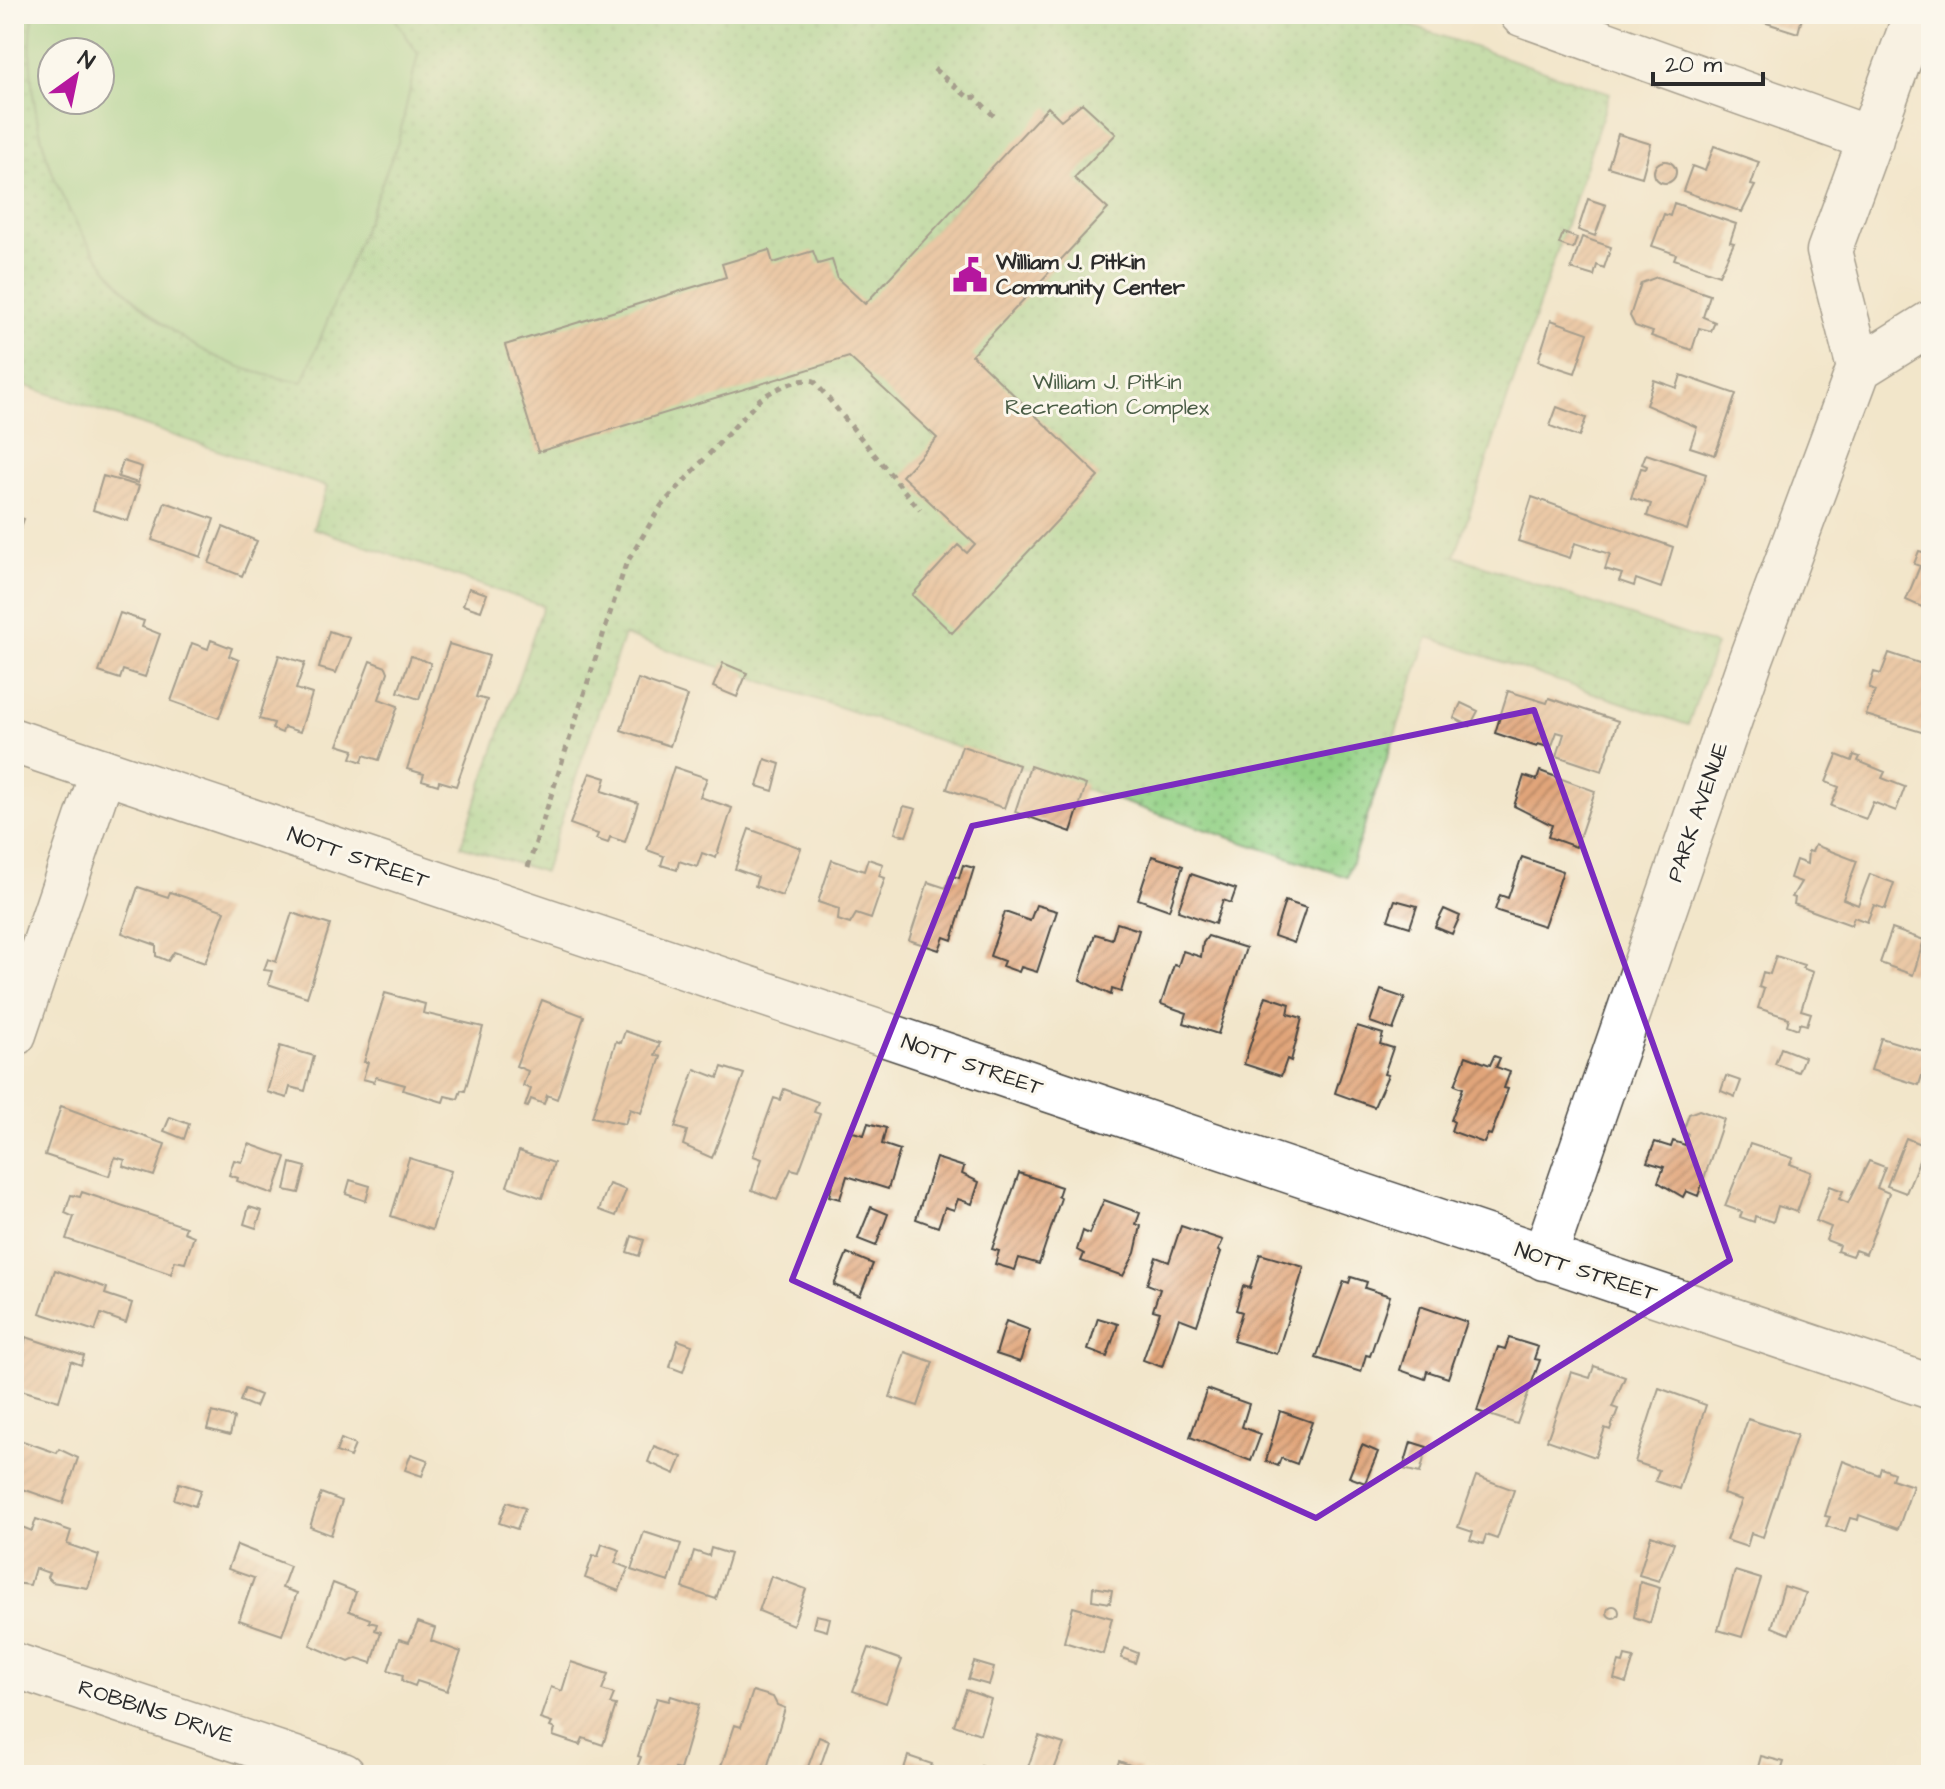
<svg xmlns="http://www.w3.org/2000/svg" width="1945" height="1789" viewBox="0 0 1945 1789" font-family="'Architects Daughter',sans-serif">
	<defs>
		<pattern id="grass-dots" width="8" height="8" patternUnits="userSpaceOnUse" patternTransform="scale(2)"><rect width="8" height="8" fill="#93d186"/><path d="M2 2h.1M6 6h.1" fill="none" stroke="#78aa6e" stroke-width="1.8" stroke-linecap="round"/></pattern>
		<pattern id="building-hatch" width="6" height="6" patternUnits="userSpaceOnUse" patternTransform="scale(2)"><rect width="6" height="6" fill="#e1a57a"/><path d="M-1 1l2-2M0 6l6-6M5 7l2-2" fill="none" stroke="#b78764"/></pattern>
	</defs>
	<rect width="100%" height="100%" fill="#fbf7ec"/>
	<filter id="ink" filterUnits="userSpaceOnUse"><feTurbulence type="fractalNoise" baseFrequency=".0125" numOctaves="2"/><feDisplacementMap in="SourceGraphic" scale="16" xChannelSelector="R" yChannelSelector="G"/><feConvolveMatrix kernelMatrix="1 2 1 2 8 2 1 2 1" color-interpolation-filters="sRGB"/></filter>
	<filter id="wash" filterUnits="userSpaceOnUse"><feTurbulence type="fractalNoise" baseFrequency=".006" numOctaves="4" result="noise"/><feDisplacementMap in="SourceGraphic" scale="32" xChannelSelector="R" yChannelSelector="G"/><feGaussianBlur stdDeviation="1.8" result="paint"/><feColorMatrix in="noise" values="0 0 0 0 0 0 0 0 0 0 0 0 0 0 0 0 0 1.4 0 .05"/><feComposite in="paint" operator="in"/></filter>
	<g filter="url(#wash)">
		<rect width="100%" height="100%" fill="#f2e6cb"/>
		<!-- grass -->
		<path fill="url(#grass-dots)" stroke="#5f7e58" stroke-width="2" fill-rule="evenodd" d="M14,14H1376L1610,93L1455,556L1716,645L1688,725L1428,637L1347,877L624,635L544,872L461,846L543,606L313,528L327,487L14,382ZM52,52H100V100H52Z"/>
		<!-- pitch -->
		<path fill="#93d186" stroke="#5f7e58" stroke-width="2" fill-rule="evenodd" d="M33,14H392L418,54L398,142L303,382C130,361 12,182 33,14ZM52,52H100V100H52Z"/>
		<g id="blocks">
			<!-- building -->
			<path fill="url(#building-hatch)" d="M1755,14H1803L1798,33L1754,19Z
				M1082,103L1116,134L1074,178L1108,209L972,355L1099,476L952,633L912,595L958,545L967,553L975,544L902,476L937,438L849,357L538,452L505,345L726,277L722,264L769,250L773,263L813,251L818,264L832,260L838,279L865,304L1048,107L1061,120Z
				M1618,134L1651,144L1642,177L1608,167Z
				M1714,146L1759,162L1751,185L1755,186L1742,212L1683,191L1692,166L1705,171Z
				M1654 172a11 11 0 1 1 22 0a11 11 0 1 1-22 0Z
				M1588,199L1606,205L1595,236L1578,230Z
				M1674,203L1736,224L1730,242L1734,243L1719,275L1674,259L1676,254L1652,246L1664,214L1670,216Z
				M1563,233L1577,238L1573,249L1559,244Z
				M1582,237L1611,247L1604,268L1597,265L1594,276L1571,269Z
				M1657,277L1710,295L1703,317L1715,322L1711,331L1699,328L1692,350L1651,336L1653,332L1635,326L1630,316L1641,283Z
				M1551,320L1588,333L1575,373L1538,361Z
				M1681,375L1736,394L1715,455L1690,447L1697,427L1646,405L1654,380L1677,388Z
				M1557,407L1586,418L1579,437L1550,426Z
				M1646,454L1706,474L1687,530L1647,516L1651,504L1631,498L1641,468L1646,469L1647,466L1642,464Z
				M123,461L142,467L138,483L118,477Z
				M103,476L139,486L128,521L93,510Z
				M1532,497L1673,547L1661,588L1636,579L1634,586L1619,581L1622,574L1605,569L1610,554L1575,543L1570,558L1518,541Z
				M165,502L214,519L201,557L152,540Z
				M14,516L24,519L14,547Z
				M223,527L257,541L242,576L209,563Z
				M1927,549L1931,551V611L1906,600L1920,566L1914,564L1919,551L1926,553Z
				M469,588L487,594L481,611L463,605Z
				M120,613L144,621L142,627L160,634L145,677L123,670L120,679L99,672Z
				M329,631L350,638L336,673L319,668Z
				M211,640L232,648L229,656L239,660L219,718L171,701L192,643L208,649Z
				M449,644L489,656L476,697L487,700L456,786L439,781L438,785L422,780L424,774L407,769Z
				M1889,653L1931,667V735L1866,715L1875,691L1869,688L1874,672L1881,674Z
				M279,655L305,663L296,689L312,694L300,732L284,727L282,733L272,729L274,723L259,719Z
				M411,656L431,663L419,699L398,692Z
				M370,661L386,667L388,672L379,699L398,706L379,760L364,755L362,762L351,758L354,750L338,745Z
				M723,663L747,673L737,697L713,687Z
				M638,679L687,696L670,746L621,730Z
				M1508,691L1547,703L1549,698L1618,721L1602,771L1557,756L1564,734L1557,732L1551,748L1538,744L1537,747L1495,733Z
				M1461,703L1478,711L1470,726L1454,718Z
				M962,746L1019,765L1004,808L947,789Z
				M1837,755L1852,761L1854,755L1860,757L1858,761L1885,772L1882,778L1905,787L1896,811L1873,802L1866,819L1831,806L1839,787L1826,782Z
				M765,759L780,764L773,791L757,786Z
				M1030,766L1086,785L1071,832L1015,812Z
				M674,767L707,778L700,797L732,808L716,858L702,853L697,867L679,861L677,870L661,865L664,856L647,850Z
				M1540,771L1595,791L1576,847L1548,837L1552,825L1514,806L1524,776L1537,780Z
				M590,773L606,778L602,791L638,803L625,842L610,837L608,843L596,839L598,834L570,824Z
				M904,806L916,809L906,836L895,833Z
				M749,829L801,848L782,896L755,886L758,877L735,869Z
				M1815,845L1857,861L1843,899L1858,905L1870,874L1894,883L1885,909L1874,905L1867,922L1854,917L1851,925L1794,904L1795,898L1792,897L1801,882L1790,878L1796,860L1807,864L1808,851L1812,852Z
				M1152,856L1183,866L1169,910L1138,899Z
				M1522,857L1563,871L1544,926L1495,910L1500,895L1508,898Z
				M868,859L883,864L879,876L885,878L871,919L856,914L850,924L838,920L839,909L818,902L832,860L864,871Z
				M963,865L974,868L952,940L944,937L939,950L909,940L928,882L946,888L950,875L959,878Z
				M1191,874L1236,889L1231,903L1223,900L1215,924L1178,911Z
				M138,887L168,897L170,892L225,911L205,963L174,952L168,961L156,956V945L122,933Z
				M1395,900L1417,906L1410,927L1388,920Z
				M1285,901L1306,908L1294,943L1274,936Z
				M1036,905L1057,911L1037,972L1021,967L1019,972L1002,966L1004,961L990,956L1005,912L1030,921Z
				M1444,909L1460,916L1452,934L1435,927Z
				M292,913L330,925L307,997L268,984L272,971L264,970L268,959L276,962Z
				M1117,923L1139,930L1121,992L1112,989L1111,995L1080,980L1095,934L1112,939Z
				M1892,929L1924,940L1913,975L1880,963Z
				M1208,936L1246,948L1218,1034L1184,1023L1187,1013L1161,1004L1174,965L1178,966L1183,951L1201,957L1203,943Z
				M1776,956L1804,965L1802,968L1813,972L1801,1010L1811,1013L1807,1025L1800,1023L1798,1029L1787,1025L1789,1018L1758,1008L1764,989L1759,987L1763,972L1770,974Z
				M1381,990L1405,998L1393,1030L1370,1022Z
				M385,993L425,1004L423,1013L483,1027L465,1091L461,1090L458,1099L445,1096L443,1102L403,1090L405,1085L376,1077L374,1082L363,1079L368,1062H364Z
				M1266,996L1290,1004L1288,1014L1302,1018L1291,1061L1287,1059L1281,1076L1244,1064Z
				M542,1000L584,1016L557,1099L547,1095L544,1104L531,1099L528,1107L525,1106L531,1089L523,1086L528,1071L516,1066Z
				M1357,1026L1383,1034L1380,1044L1393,1048L1384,1074L1388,1075L1374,1107L1335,1093Z
				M625,1031L660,1043L655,1055L661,1057L641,1113L630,1109L625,1124L592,1117L616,1041L621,1043Z
				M1881,1038L1929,1053L1919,1085L1871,1070Z
				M280,1046L314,1056L305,1091L290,1087L287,1098L267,1092Z
				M1781,1048L1804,1057L1798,1072L1775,1064Z
				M1466,1056L1490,1065L1494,1056L1500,1058L1496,1067L1510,1072L1504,1088L1508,1089L1491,1135L1488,1134L1484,1143L1451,1131L1454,1122L1451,1120L1463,1088L1455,1085Z
				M722,1067L744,1074L712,1158L683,1145L687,1131L675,1127L695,1069L718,1078Z
				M1726,1076L1741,1081L1735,1097L1721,1091Z
				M784,1089L818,1102L814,1112L820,1114L799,1171L791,1169L777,1200L752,1190L762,1159L753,1156L774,1098L780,1100Z
				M61,1106L165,1144L154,1176L123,1166L125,1160L115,1157L109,1176L45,1155Z
				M1699,1110L1724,1119L1698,1196L1686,1191L1683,1197L1658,1182L1664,1167L1647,1162L1655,1142L1671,1147L1673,1141L1685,1145L1688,1134L1683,1132L1689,1114Z
				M170,1117L189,1124L184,1139L164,1131Z
				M868,1123L886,1128L882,1144L900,1150L888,1189L847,1176L840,1199L829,1196L849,1131L864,1135Z
				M1906,1138L1925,1146L1906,1193L1887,1186Z
				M249,1144L286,1157L273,1194L237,1181L238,1178L229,1175L234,1160L242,1162Z
				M1750,1144L1793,1158L1790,1164L1811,1172L1797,1212L1778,1206L1773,1222L1755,1216L1754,1222L1740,1217L1742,1212L1725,1206Z
				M519,1151L554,1163L542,1198L507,1186Z
				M409,1158L451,1171L432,1230L391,1216Z
				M936,1158L964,1167L962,1174L979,1182L972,1204L958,1199L954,1210L945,1207L938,1227L916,1219Z
				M1869,1161L1885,1167L1877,1188L1889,1193L1866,1254L1855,1250L1852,1256L1837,1251L1839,1245L1826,1240L1831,1227L1816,1221L1830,1186L1843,1191L1839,1199L1848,1203Z
				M291,1163L306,1167L299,1193L285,1190Z
				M1019,1173L1061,1187L1058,1196L1061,1198L1039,1264L1019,1258L1015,1270L995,1264L999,1251L992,1249Z
				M350,1180L370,1186L366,1201L346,1194Z
				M609,1184L626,1190L616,1216L599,1210Z
				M82,1192L186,1227L184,1232L194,1236L185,1263L175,1261L171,1274L66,1239L74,1217L65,1213L71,1195L80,1197Z
				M1104,1200L1140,1213L1136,1224L1141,1226L1135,1253L1123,1276L1081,1261L1084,1254L1077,1250L1083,1231L1089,1234Z
				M249,1207L262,1211L256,1228L244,1224Z
				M871,1207L888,1214L876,1246L858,1239Z
				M1181,1226L1223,1240L1218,1251L1221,1252L1197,1325L1179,1318L1162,1367L1143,1360L1160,1312L1153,1310L1160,1289L1147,1284L1156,1257L1169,1262Z
				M632,1236L644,1240L639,1256L627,1252Z
				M847,1253L873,1264L860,1296L834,1285Z
				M1260,1254L1304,1267L1277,1354L1233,1341L1242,1312L1236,1310L1243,1286L1250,1288Z
				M55,1270L107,1288L105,1294L132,1303L126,1323L101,1314L95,1331L40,1313Z
				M1351,1277L1367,1282L1365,1288L1390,1296L1370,1356L1366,1355L1361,1372L1316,1358L1344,1281L1349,1283Z
				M1420,1306L1467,1322L1448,1378L1427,1371L1425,1379L1400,1370Z
				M1098,1318L1118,1324L1107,1357L1088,1350Z
				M1006,1321L1030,1330L1020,1362L996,1354Z
				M26,1337L84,1356L81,1365L71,1361L59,1401L14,1388Z
				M1509,1338L1538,1347L1534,1359L1540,1360L1517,1424L1477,1411L1498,1347L1505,1349Z
				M678,1340L692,1345L683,1372L670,1367Z
				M905,1352L933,1362L918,1406L890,1397Z
				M1594,1366L1625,1377L1612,1407L1618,1409L1610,1430L1605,1428L1595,1457L1547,1440L1571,1372L1590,1378Z
				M1659,1388L1706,1405L1679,1489L1655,1481L1659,1470L1635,1462Z
				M245,1389L260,1395L255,1407L240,1401Z
				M1207,1389L1249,1404L1242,1427L1261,1434L1251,1461L1190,1437Z
				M1280,1411L1312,1422L1297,1464L1281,1458L1278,1466L1266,1461Z
				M212,1412L234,1418L230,1435L207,1429Z
				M1748,1419L1797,1435L1763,1537L1751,1533L1747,1547L1726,1540L1742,1500L1723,1494Z
				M14,1438L57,1453L59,1449L78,1458L63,1503L14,1486Z
				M341,1439L355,1445L350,1457L336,1452Z
				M1411,1442L1427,1447L1420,1473L1403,1469Z
				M1362,1445L1378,1452L1365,1483L1349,1477Z
				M654,1446L682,1457L675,1474L648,1462Z
				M411,1454L428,1460L422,1476L405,1470Z
				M1843,1461L1879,1475L1881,1468L1894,1473L1892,1479L1913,1486L1898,1529L1859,1515L1858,1520L1850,1518L1845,1532L1826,1526L1830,1517L1825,1516Z
				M1476,1476L1514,1490L1497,1539L1486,1535L1483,1544L1470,1540L1473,1532L1458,1527Z
				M179,1483L201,1490L195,1506L174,1499Z
				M321,1493L342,1501L331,1535L310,1527Z
				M507,1502L525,1508L517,1529L499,1523Z
				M36,1519L71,1531L67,1544L99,1555L88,1588L52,1582L47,1577L49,1573L35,1568L30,1585L14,1583V1524L32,1531Z
				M644,1532L681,1544L669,1582L631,1570Z
				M1651,1535L1674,1543L1659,1581L1639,1575Z
				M602,1544L620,1550L615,1563L628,1568L619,1591L585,1578L593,1555L598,1557Z
				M237,1545L290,1566L282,1588L297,1593L282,1635L239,1620L254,1578L228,1569Z
				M711,1548L730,1554L716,1599L683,1588L694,1551L709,1556Z
				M1735,1571L1761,1579L1742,1637L1718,1630Z
				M771,1576L806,1589L793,1625L759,1611Z
				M1640,1582L1660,1588L1650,1623L1634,1617Z
				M333,1583L356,1592L349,1611L370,1619L369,1622L377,1624L375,1630L381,1632L372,1663L357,1658L349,1662L310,1645Z
				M1784,1586L1806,1593L1789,1634L1772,1627Z
				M1093,1587L1112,1590L1110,1603L1092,1600Z
				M1607 1612a6 6 0 1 1 12 0a6 6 0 1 1-12 0Z
				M1073,1607L1112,1618L1103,1654L1064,1642Z
				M816,1615L830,1618L827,1631L813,1627Z
				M418,1622L435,1628L431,1641L461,1652L447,1691L417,1681L415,1686L402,1681L403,1675L388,1670L399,1639L409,1642Z
				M869,1648L902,1660L886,1703L853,1691Z
				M1125,1648L1138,1653L1135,1663L1121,1658Z
				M1625,1656L1634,1658L1626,1683L1614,1679L1619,1662L1623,1663Z
				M571,1662L608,1674L602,1690L614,1694L610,1704L616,1705L603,1745L583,1738L580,1745L553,1736L555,1729L550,1727L552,1723L540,1719L551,1687L562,1691Z
				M974,1662L994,1668L989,1685L968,1679Z
				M966,1690L991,1699L980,1734L954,1725Z
				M753,1691L773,1697L777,1705L785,1708L765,1775H718L735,1725L741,1727Z
				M671,1696L699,1705L680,1770L675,1769L673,1775H659L637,1768L641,1757L638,1756L657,1698L669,1701Z
				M1039,1736L1064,1744L1052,1775L1028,1767Z
				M819,1737L829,1741L820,1767L840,1775H805Z
				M908,1756L932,1764L928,1775H902Z
				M1761,1756L1784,1762L1780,1775H1756Z
				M1119,1761L1141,1769L1138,1775H1114Z
				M981,1766L1004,1775H977Z"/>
		</g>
	</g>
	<g filter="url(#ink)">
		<use href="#blocks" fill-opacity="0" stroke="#494743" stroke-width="2"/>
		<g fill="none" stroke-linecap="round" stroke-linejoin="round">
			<!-- minor casing -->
			<g stroke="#494743" stroke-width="47">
				<path id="minor" d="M1522,14L1871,139
					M1859,368L1931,323
					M14,1034L103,771
					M1544,1258L1749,664L1859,368L1829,251L1916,14
					M14,1665L343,1775"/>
			</g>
			<!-- tertiary casing -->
			<g stroke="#494743" stroke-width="47">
				<path id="tertiary" d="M14,741L1931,1387"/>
			</g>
			<!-- path -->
			<path stroke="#494743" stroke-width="5" stroke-dasharray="6 6" stroke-linecap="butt" d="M934,69L969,98L975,97L994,116
				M528,867L626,564L661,506L760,399C773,390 798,377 814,381L920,510"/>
			<!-- minor -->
			<use href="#minor" stroke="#fff" stroke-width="44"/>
			<!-- tertiary -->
			<use href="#tertiary" stroke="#fff" stroke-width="44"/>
		</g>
	</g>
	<!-- marked area -->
	<path d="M0 0H1945V1789H0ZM1534,710L1730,1260L1316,1518L792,1280L972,826Z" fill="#f2e6cb" fill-opacity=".55" fill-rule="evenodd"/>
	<path fill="none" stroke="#7b2cbf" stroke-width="6" stroke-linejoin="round" d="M1534,710L1730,1260L1316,1518L792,1280L972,826Z"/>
	<!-- icons -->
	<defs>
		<g id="civic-bare" transform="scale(2.76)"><path d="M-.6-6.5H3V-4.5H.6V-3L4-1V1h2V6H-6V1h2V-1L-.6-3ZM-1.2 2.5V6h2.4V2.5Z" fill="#b5179e" stroke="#fbf7ec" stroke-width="2.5" paint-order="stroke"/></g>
	</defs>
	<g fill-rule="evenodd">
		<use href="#civic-bare" x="970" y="275"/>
	</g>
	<g text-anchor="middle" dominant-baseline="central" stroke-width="6" stroke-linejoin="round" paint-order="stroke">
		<!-- poi labels -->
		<g font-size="22" font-weight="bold" fill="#2b2b2b" stroke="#fbf7ec" text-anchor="start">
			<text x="996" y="262">William J. Pitkin<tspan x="996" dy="25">Community Center</tspan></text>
		</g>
		<!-- park labels -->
		<g font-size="22" fill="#4a5d46" stroke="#fbf7ec">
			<text x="1107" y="382">William J. Pitkin<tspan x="1107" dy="25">Recreation Complex</tspan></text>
		</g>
		<!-- street labels -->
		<g font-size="22" fill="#2b2b2b" stroke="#fbf7ec">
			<text transform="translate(1698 812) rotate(-71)">PARK AVENUE</text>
			<text transform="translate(358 858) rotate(19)">NOTT STREET</text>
			<text transform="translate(972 1065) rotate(19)">NOTT STREET</text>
			<text transform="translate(1586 1272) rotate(18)">NOTT STREET</text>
			<text transform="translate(156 1712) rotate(18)">ROBBINS DRIVE</text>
		</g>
	</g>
	<!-- margin -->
	<rect width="1945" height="1789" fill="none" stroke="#fbf7ec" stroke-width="48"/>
	<!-- north arrow -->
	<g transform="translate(76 76) rotate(33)"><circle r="38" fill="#fbf7ec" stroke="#a8a59f" stroke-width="2"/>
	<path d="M0-6L14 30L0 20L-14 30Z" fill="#b5179e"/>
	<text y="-12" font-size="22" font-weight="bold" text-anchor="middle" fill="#2b2b2b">N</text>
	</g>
	<!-- scale -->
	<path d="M1653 72v12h110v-12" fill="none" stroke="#2b2b2b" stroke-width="4"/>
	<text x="1665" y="72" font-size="24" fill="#2b2b2b" stroke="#fbf7ec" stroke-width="6" paint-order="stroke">20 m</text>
</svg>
